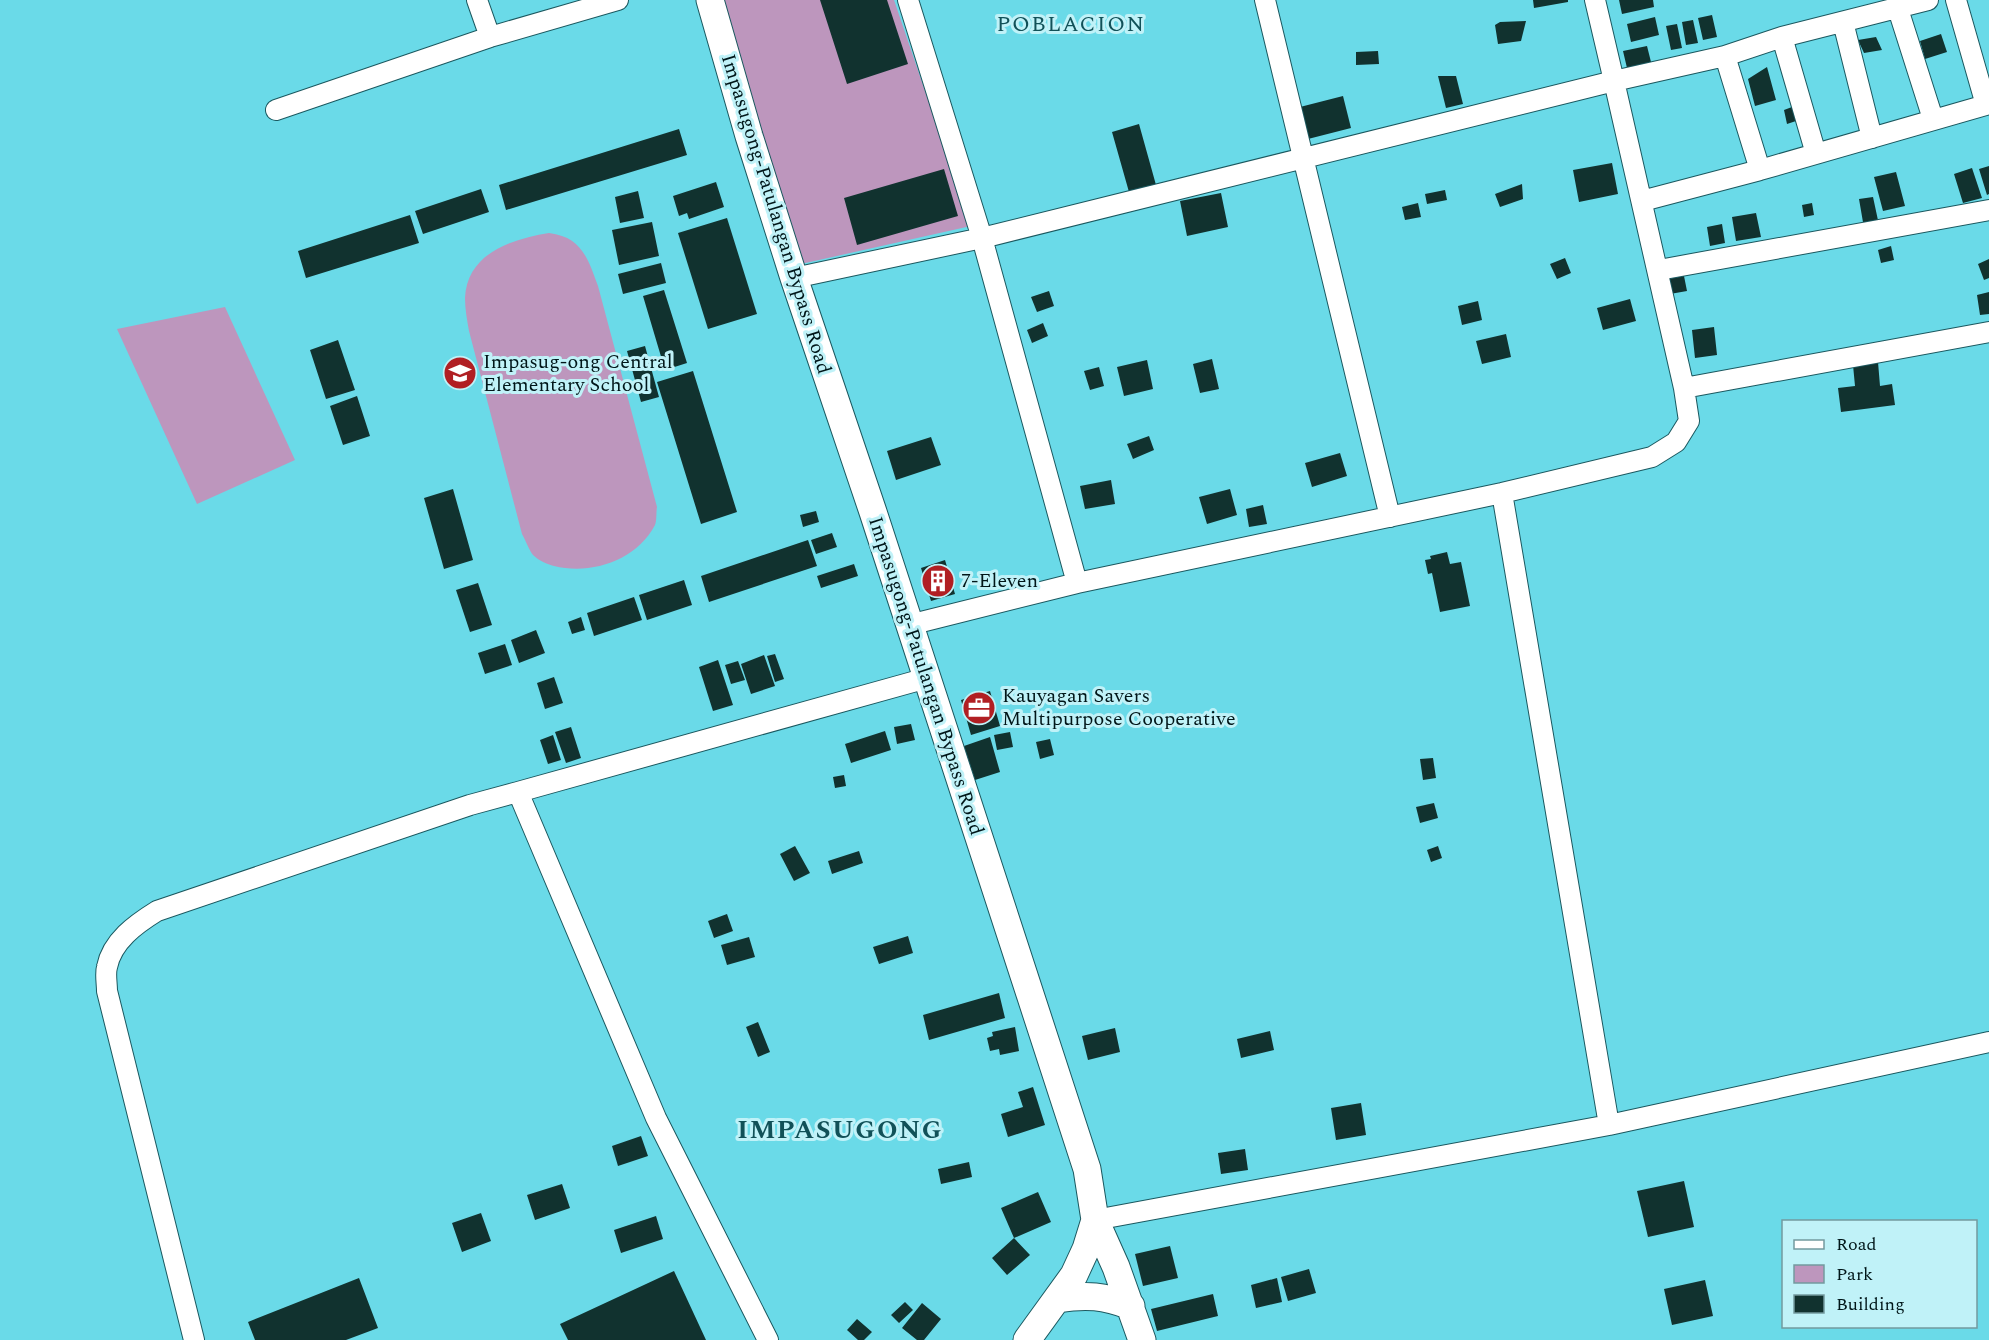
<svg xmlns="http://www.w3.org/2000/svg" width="1989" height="1340" viewBox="0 0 1989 1340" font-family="Spectral,serif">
	<rect width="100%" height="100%" fill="#6adae8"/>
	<!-- green -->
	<path fill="#bd96bd" d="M723,0H894L971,226L801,264Z
		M549,233C582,237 588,259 598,286L657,507C656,512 657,520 655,525C636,561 591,575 554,566C547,564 539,561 533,555C529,550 526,541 522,534L469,331C467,320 465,309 465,298C467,253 512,239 549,233Z
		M225,307L295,460L197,504L117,329Z"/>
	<!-- building -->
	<path fill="#11322f" d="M820,0H887L908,64L847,84Z
		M1533,0H1568V2L1534,8Z
		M1619,0H1653L1654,7L1622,14Z
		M1712,15L1717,37L1703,40L1698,18Z
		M1655,17L1659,35L1631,42L1627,24Z
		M1693,20L1698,43L1686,45L1682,22Z
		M1526,21L1521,41L1498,44L1495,25L1500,22Z
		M1677,24L1682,48L1671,50L1666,26Z
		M1941,34L1947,52L1925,59L1920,41Z
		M1876,37L1882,50L1864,53L1858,40Z
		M1647,46L1651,62L1627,68L1623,51Z
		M1378,51L1379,64L1356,65V52Z
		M1767,67L1776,100L1755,106L1748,79Z
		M1438,76H1456L1463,104L1446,108Z
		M1343,96L1351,128L1308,139L1300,107Z
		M1792,107L1796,121L1787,124L1784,110Z
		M1139,124L1156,185L1129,192L1112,132Z
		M679,129L687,155L506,210L499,185Z
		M1612,163L1618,194L1579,202L1573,170Z
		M1989,166V194L1987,195L1979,169Z
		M1972,168L1982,198L1963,203L1954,174Z
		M944,169L958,216L857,245L844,198Z
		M1896,172L1905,206L1883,211L1874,177Z
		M716,182L724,207L689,219L687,213L679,216L673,196Z
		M1522,184L1523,199L1500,207L1495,194Z
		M481,189L489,212L423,234L415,211Z
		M1445,190L1447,200L1427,204L1425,194Z
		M638,191L644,218L620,223L615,197Z
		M1221,193L1228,227L1187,236L1180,201Z
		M1873,197L1879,225L1864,228L1859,199Z
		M1418,203L1421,217L1405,220L1402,207Z
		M1812,203L1814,215L1804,217L1802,205Z
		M1756,213L1761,237L1736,241L1732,217Z
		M410,215L419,243L306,278L298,251Z
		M727,218L757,314L708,329L678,233Z
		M652,222L659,256L619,265L612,230Z
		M1722,224L1725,243L1710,246L1707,227Z
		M1891,246L1894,260L1881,263L1878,250Z
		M1565,258L1571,273L1557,279L1550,264Z
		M1989,259V278L1984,280L1978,264Z
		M661,263L666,283L623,294L618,274Z
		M1684,276L1687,291L1670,294L1668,279Z
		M664,290L687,363L665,370L643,296Z
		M1049,291L1054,306L1037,312L1031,297Z
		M1989,292V314L1980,315L1977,295Z
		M1630,299L1636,321L1603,330L1597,308Z
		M1478,301L1482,320L1462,325L1458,306Z
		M1043,323L1048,336L1032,343L1027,330Z
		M1714,327L1717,355L1695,358L1692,330Z
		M1506,334L1511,357L1482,364L1476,341Z
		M338,340L355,390L326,399L310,350Z
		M645,346L659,397L641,402L627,351Z
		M1212,359L1219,389L1200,393L1193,364Z
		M1147,360L1153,389L1124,396L1117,367Z
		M1878,362L1880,386L1892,384L1895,405L1841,412L1838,388L1855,386L1853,365Z
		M1099,367L1104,386L1090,390L1084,371Z
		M693,371L737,512L701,524L657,382Z
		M357,396L370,436L343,445L330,406Z
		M1149,436L1154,450L1133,459L1127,444Z
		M931,437L941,465L896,480L887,451Z
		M1340,453L1347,476L1312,487L1305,463Z
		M1111,480L1115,504L1085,509L1080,486Z
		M453,489L473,560L444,569L424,498Z
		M1230,489L1237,515L1207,524L1199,497Z
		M1263,505L1267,524L1249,527L1246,509Z
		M816,511L819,522L803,527L800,515Z
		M832,533L837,547L816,554L811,540Z
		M808,540L817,566L709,602L701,576Z
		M1447,552L1450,564L1461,562L1470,606L1440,612L1432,573L1428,574L1425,560L1431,559L1430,556Z
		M945,560L955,594L931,601L921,568Z
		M854,564L858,576L821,588L817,576Z
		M684,580L692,605L647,620L639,595Z
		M478,583L492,625L470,632L456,590Z
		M634,597L642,620L594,636L587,613Z
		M581,617L585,630L572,634L568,622Z
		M536,630L545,653L519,663L511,640Z
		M505,644L512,665L485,674L478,653Z
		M775,654L784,679L775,682L767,656Z
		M764,655L775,686L751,694L741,664Z
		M718,660L733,705L713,711L699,667Z
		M738,661L745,680L731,684L725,665Z
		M554,677L563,703L545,709L537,683Z
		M990,691L1000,726L971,735L961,700Z
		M911,724L915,740L897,744L894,727Z
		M571,727L581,758L566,763L555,732Z
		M885,731L891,750L851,763L845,744Z
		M1010,732L1013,747L997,750L994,735Z
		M553,735L561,760L548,764L540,740Z
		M990,737L1000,772L975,780L964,746Z
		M1050,739L1054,755L1040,759L1036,742Z
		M1433,758L1436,778L1423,780L1420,759Z
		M844,775L846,786L835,788L833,777Z
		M1434,803L1438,818L1420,823L1416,807Z
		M795,846L810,873L794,881L780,854Z
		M1438,846L1442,858L1431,862L1427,850Z
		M859,851L863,863L832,874L828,861Z
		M727,914L733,931L714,938L708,921Z
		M908,936L913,953L879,964L873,947Z
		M749,937L755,957L727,965L721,945Z
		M999,993L1005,1018L929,1040L923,1015Z
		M758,1022L770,1052L758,1057L746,1027Z
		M1015,1027L1019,1051L1000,1055L999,1049L990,1051L987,1038L993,1036L992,1032Z
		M1115,1028L1120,1052L1088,1060L1082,1036Z
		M1270,1031L1274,1050L1241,1058L1237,1039Z
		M1033,1087L1045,1125L1008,1137L1001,1114L1023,1107L1018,1092Z
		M1361,1103L1366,1135L1336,1140L1331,1108Z
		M641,1136L648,1156L618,1166L612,1146Z
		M1245,1149L1248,1170L1221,1174L1218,1153Z
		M969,1162L972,1177L941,1184L938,1169Z
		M1684,1181L1694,1227L1648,1237L1637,1191Z
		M562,1184L570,1208L535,1220L527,1195Z
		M1038,1192L1051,1222L1014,1238L1001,1208Z
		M481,1213L491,1241L462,1252L452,1223Z
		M656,1216L663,1239L621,1253L614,1230Z
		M1014,1238L1030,1255L1007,1275L992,1258Z
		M1170,1246L1178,1278L1143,1286L1135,1254Z
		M1309,1269L1316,1293L1288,1301L1281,1277Z
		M674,1271L706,1340H568L560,1324Z
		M359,1278L378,1328L346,1340H255L248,1322Z
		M1277,1278L1282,1302L1256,1308L1251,1285Z
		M1705,1280L1713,1316L1672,1325L1664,1289Z
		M1213,1294L1218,1316L1157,1331L1151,1309Z
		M905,1302L913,1310L899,1323L891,1315Z
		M922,1303L941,1319L924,1340H917L902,1328Z
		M857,1319L872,1332L864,1340H858L847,1330Z"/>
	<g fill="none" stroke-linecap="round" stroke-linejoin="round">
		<!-- street casing -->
		<g stroke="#1b585f" stroke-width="22">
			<path id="street" d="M477,0L490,37
				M908,0L982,238L1077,583
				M1265,0L1390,517
				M1595,0L1614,81L1725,56L1782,37L1928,0
				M1956,0L1986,105
				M1898,9L1933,119
				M1843,22L1872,138
				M1782,37L1816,154
				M1725,56L1760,170
				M276,110L490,37L618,0
				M1642,201L1760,170L1989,104
				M1659,270L1989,210
				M794,278L982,238L1614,81L1684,388L1689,421L1676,442L1652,457L1502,493L1077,583L909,625
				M1684,388L1989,332
				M1502,493L1609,1125
				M1095,1220L1609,1125L1989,1042
				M194,1340L107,991C107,983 105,974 107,967C112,941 136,924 157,911L470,805L518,792
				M768,1340L656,1118L518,792L927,678"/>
		</g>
		<!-- secondary casing -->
		<g stroke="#1b585f" stroke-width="29">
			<path id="secondary" d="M710,0L749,136L794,278L873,512L1087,1169L1095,1220L1086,1249L1074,1275L1027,1340
				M1095,1220L1116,1267L1142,1340
				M1058,1299C1087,1294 1104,1296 1131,1306"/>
		</g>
		<!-- street -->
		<use href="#street" stroke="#fff" stroke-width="20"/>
		<!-- secondary -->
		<use href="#secondary" stroke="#fff" stroke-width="27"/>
	</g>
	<!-- icons -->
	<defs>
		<g id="school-disc" transform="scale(1.725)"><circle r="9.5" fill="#b11f23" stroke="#c0f2f8"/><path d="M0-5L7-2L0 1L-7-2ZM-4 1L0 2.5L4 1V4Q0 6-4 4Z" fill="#fff"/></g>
		<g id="building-disc" transform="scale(1.725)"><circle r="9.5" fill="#b11f23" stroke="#c0f2f8"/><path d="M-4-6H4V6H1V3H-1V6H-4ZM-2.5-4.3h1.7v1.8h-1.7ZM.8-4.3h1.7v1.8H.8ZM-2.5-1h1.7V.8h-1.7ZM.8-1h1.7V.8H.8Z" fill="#fff"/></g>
		<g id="office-disc" transform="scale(1.725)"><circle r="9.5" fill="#b11f23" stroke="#c0f2f8"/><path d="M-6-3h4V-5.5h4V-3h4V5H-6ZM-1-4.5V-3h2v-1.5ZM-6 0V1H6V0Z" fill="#fff"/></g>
	</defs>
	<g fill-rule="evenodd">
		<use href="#school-disc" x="460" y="373"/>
		<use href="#building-disc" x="938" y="581"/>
		<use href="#office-disc" x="979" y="708"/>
	</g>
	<g text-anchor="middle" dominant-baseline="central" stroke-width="6" stroke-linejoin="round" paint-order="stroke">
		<!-- street labels -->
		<g font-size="20" fill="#001619" stroke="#c0f2f8">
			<text transform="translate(776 214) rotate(73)">Impasugong-Patulangan Bypass Road</text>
			<text transform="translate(926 676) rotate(72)">Impasugong-Patulangan Bypass Road</text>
		</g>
		<!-- poi labels -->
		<g font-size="20" fill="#001619" stroke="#c0f2f8" text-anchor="start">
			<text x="483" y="362">Impasug-ong Central<tspan x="483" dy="23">Elementary School</tspan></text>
			<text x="961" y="581">7-Eleven</text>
			<text x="1002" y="696">Kauyagan Savers<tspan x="1002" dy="23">Multipurpose Cooperative</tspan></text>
		</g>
		<!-- quarter labels -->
		<g font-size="22" letter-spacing="1.5" fill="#115158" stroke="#c0f2f8">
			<text x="1071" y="24">POBLACION</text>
		</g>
		<!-- district labels -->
		<g font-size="26" font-weight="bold" letter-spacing="1.5" fill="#115158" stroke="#c0f2f8">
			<text x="840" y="1130">IMPASUGONG</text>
		</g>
	</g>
	<!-- legend -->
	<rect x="1782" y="1220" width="195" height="108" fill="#c0f2f8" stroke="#739a9f" stroke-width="1.5"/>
	<rect x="1794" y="1240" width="30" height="9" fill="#ffffff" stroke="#739a9f" stroke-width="1.5"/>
	<text x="1836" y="1250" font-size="18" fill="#001619">Road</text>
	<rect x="1794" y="1265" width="30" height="18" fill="#bd96bd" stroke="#739a9f" stroke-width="1.5"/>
	<text x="1836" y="1280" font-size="18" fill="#001619">Park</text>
	<rect x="1794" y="1295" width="30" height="18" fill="#11322f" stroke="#739a9f" stroke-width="1.5"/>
	<text x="1836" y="1310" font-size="18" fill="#001619">Building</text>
</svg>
